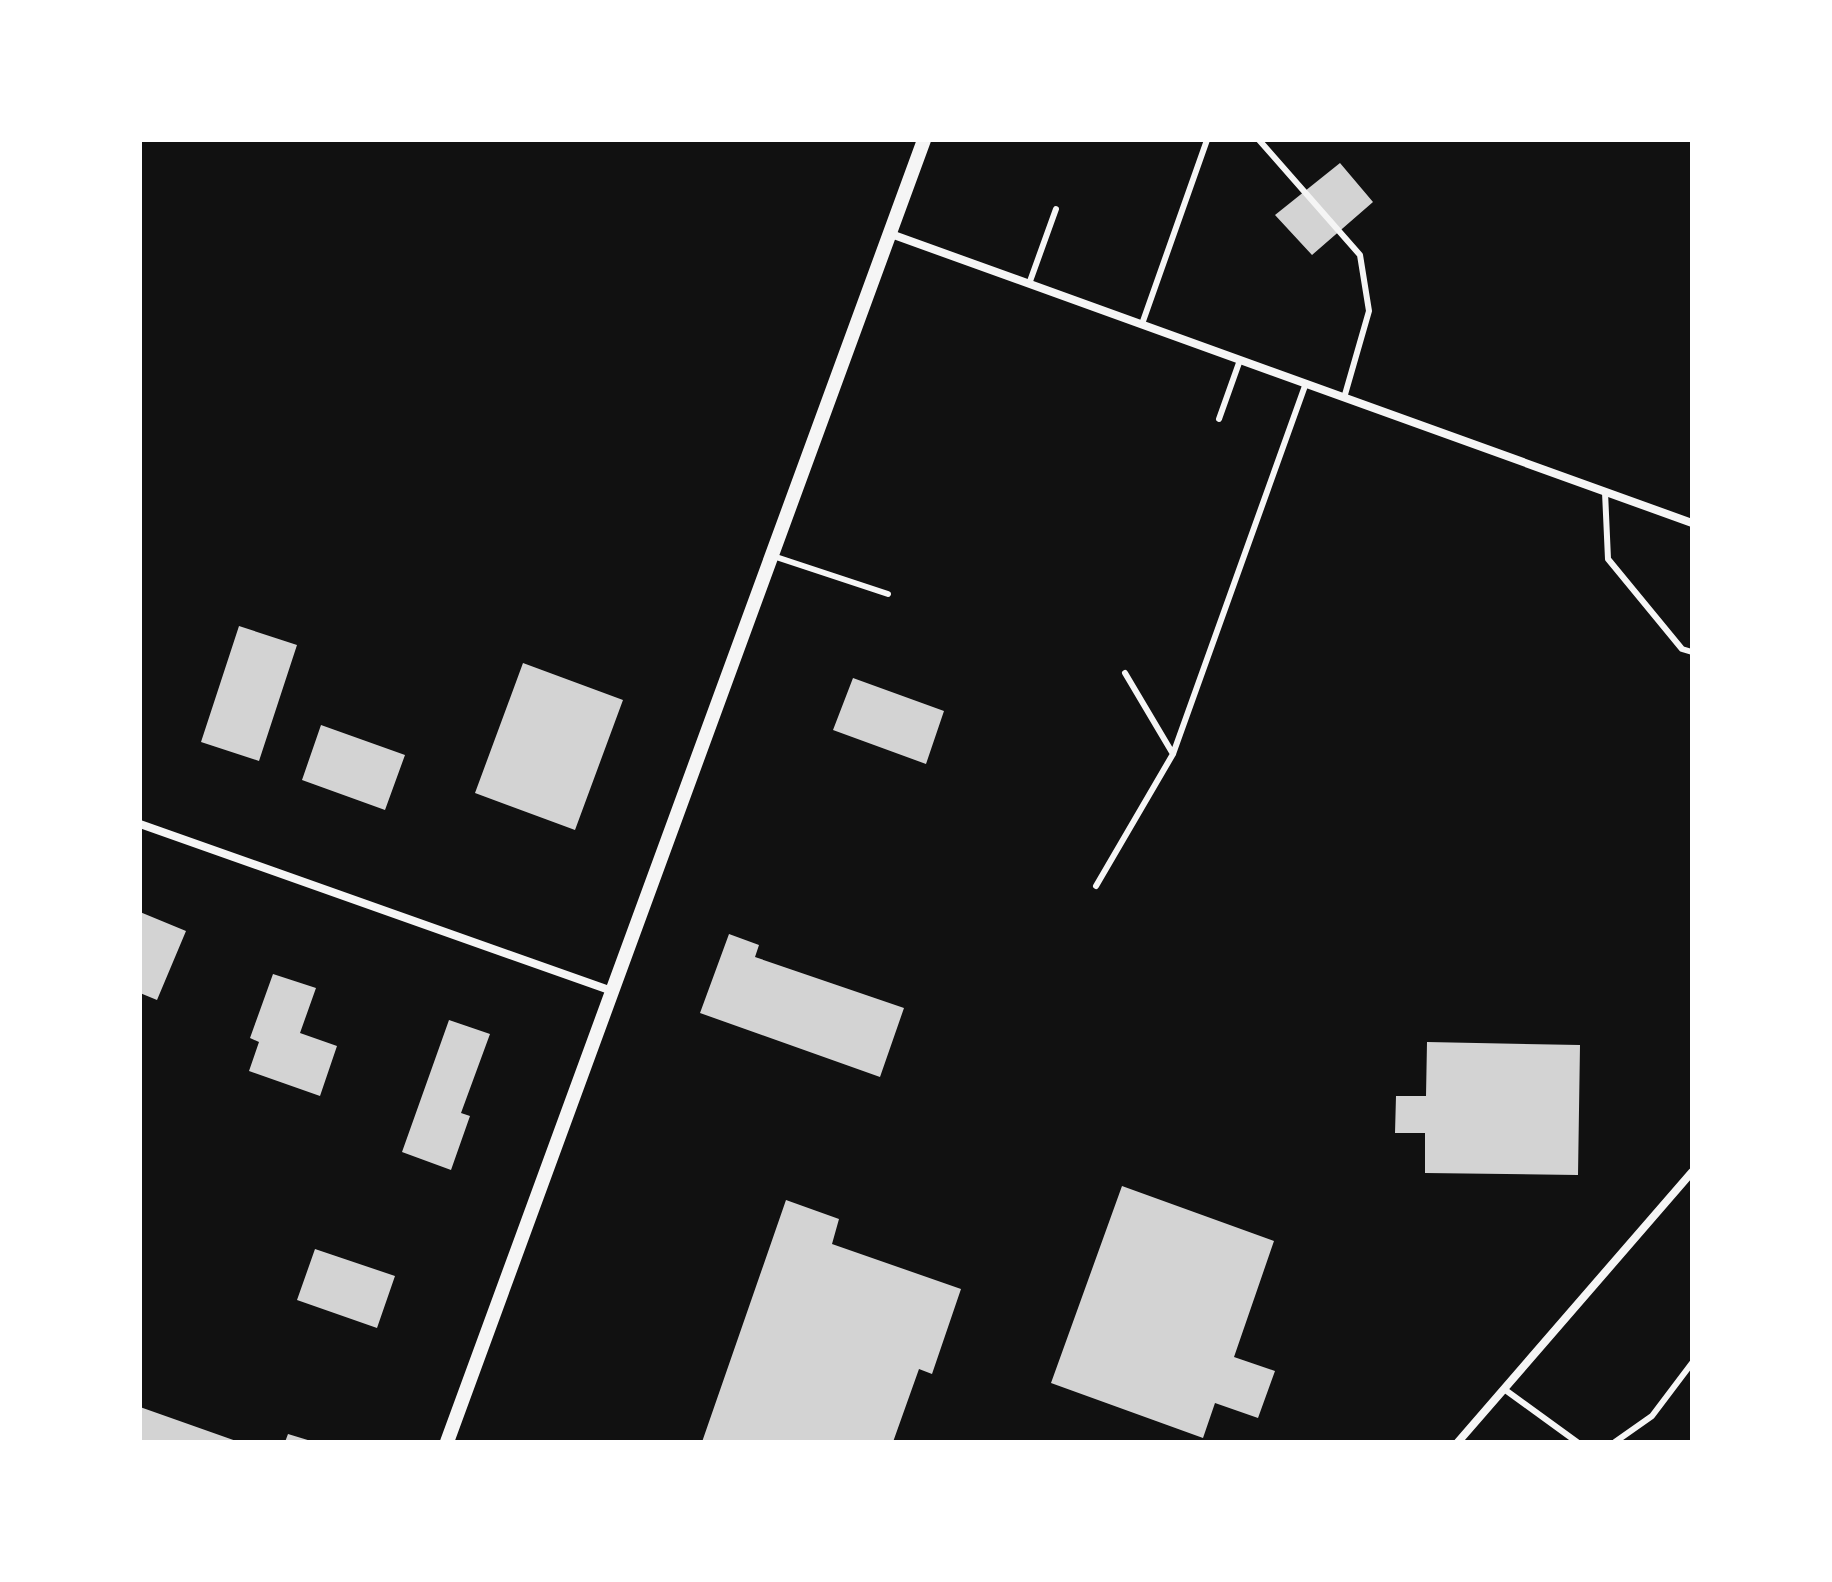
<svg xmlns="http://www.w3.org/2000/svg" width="1832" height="1582" viewBox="0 0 1832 1582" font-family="Merriweather,serif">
	<rect width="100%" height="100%" fill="#111"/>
	<!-- building -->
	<path fill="#d3d3d3" d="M1340,163L1373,202L1312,255L1275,215Z
		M239,626L297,645L259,761L201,742Z
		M523,663L623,700L575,830L475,793Z
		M853,678L944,711L926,764L833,730Z
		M321,725L405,755L385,810L302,780Z
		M140,912L186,931L157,1000L140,993Z
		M729,934L759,945L755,957L904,1008L880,1077L700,1013Z
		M273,974L316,988L300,1033L337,1046L320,1096L249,1071L259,1042L250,1038Z
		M449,1020L490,1034L461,1113L470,1116L451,1170L402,1152Z
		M1427,1042L1580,1045L1578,1175L1425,1173V1133H1395L1396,1096H1426Z
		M1122,1186L1274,1241L1234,1357L1275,1371L1258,1418L1215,1403L1203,1438L1051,1383Z
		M786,1200L839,1219L832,1244L961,1289L932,1374L919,1369L893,1442H702Z
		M315,1249L395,1276L377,1328L297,1300Z
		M140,1407L239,1442H140Z
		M288,1434L311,1441V1442H285Z"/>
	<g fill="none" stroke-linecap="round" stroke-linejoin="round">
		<!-- service -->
		<path stroke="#f5f5f5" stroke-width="6" d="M1259,140L1360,255L1369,311L1344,398
			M1029,284L1056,209
			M1142,324L1207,140
			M1219,419L1240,360
			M1605,492L1608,559L1682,649L1692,652
			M773,556L888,594
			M1125,673L1173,754
			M1096,886L1173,754L1306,383
			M1504,1389L1577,1442
			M1615,1442L1652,1416L1692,1363"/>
		<!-- minor -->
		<path stroke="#f5f5f5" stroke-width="8" d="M891,234L1692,523
			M140,824L612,991
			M1458,1442L1692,1172"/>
		<!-- tertiary -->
		<path stroke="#f5f5f5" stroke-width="14" d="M447,1442L924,140"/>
	</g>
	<!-- border -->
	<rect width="1832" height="1582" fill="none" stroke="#ffffff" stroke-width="284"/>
</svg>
